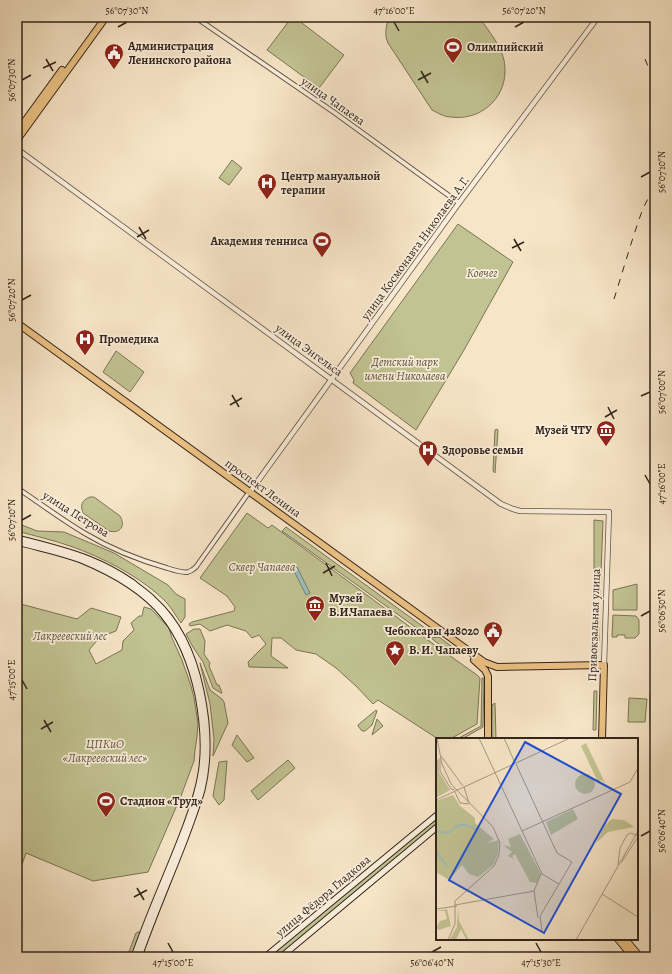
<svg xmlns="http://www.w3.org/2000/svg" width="672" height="974" viewBox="0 0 672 974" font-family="Alegreya,serif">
	<rect width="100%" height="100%" fill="#f7e5c7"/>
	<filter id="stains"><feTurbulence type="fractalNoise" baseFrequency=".005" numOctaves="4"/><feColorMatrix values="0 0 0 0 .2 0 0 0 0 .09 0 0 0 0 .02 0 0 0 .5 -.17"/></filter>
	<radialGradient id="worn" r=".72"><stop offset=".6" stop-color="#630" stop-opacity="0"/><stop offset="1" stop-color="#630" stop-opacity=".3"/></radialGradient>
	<!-- green -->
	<path fill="#c2c392" stroke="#7a7456" d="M292,17H294L344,55L319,88L267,50Z
		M389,17H479C490,33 506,51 505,71C505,100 479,121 451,117C444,117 438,113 432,110L388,43C384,34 386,27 389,17Z
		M232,160L242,168L229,185L219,178Z
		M458,224L513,262L464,350L416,430L353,383L354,380L350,373Z
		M116,351L144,372L130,392L103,372Z
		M497,429L498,430L495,473L493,471L495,430Z
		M90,497H94L120,516C126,526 120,534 109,531L83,513C80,505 82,500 90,497Z
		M247,513L268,528L272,525L425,638L477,675L480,678L477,724L450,739H438L378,700L373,704L356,686L336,668L316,654L296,650L281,638H272L271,656L288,668L249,667L248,662L266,644L259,635L252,638L246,631L227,625L210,631L200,624L190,626L189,624L192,622L234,611L235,607L227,596L200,578Z
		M594,520L603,521L600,597H594Z
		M17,523L37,531L64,532L114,553L168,585L176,594L185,599V617L181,623C176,616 172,609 167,603C143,578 102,557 70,546C53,540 35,536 17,531Z
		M286,527L425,628V634L282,531Z
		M637,584V610H613V590Z
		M17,603L77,619L91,608L121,617L116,631L100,637L89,650L96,664L122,650L123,641L134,630L131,623L139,616H142L144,607L151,609L169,628L172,638L182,660L191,686L194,698L198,723L197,737L195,750L194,761L181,796L148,872L93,881L26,853L20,870L17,888Z
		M595,603H599V641H594Z
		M613,615L636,616L639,620V634L635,638H625V635H617V637H612Z
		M194,629H200L205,641L204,654L210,663L209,666L217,685H219L222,693H221L213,688L203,662L193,647L186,634Z
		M439,637L451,646L454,651L452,654L431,638Z
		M200,663L210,690L222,699L224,702L228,723L213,756L214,739L210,704Z
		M482,678H484L483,727L462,739H457L481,726Z
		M594,691H597L596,730H593Z
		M650,694H653V725H650Z
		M629,698L647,699L645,722H628Z
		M495,703L496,739H492V705Z
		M376,710L377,711L372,725L365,731H362L358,726V725Z
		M377,719L383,726L372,735Z
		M237,735L254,758L247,762L232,745Z
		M288,760L295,768L258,800L251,791Z
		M227,761L224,800L219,805L213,796L219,762Z
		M437,818V825L279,957H268Z
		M138,932H140L132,957H127L136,933Z"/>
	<!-- water -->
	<path fill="#9ebebb" stroke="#73807b" d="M297,567L310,593L306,595L293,569Z"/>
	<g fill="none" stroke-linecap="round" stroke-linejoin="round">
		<!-- minor casing -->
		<g stroke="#635446" stroke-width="5.5">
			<path id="minor" d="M195,17L335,113L459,203
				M17,488C40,503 62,520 86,534C111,549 139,560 167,568C173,570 182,573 188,572C191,571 194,569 196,567L247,495"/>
		</g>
		<!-- tertiary casing -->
		<g stroke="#635446" stroke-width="6">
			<path id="tertiary" d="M17,149L501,504L513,509L520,511L609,512L604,665
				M250,492L459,203L598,17"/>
		</g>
		<!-- secondary casing -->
		<g stroke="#32241b" stroke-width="7">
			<path id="secondary" d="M17,538C41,544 66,550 89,559C104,565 119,573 132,582C139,588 147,593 153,599C180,623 194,657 201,691C208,724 210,757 202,790C197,807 191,823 185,839C170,878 153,917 139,957
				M17,542C38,548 60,552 81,560C110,572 143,590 163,615C181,637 192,667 198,695C203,722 206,751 200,779C197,795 191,812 185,828C169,871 149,913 134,957
				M265,957L437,815
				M281,957L437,827"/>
		</g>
		<!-- primary casing -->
		<g stroke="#32241b" stroke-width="8">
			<path id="primary" d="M17,132L62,70
				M17,140L106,17
				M17,323L484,662L497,667L604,665L602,739
				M474,660L485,670L488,676V739
				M618,939L633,957
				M625,939L640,957"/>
		</g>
		<!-- minor -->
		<use href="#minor" stroke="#faeedb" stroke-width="3.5"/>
		<!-- tertiary -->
		<use href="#tertiary" stroke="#faeedb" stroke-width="4.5"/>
		<!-- secondary -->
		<use href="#secondary" stroke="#faeedb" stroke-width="5"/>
		<!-- primary -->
		<use href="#primary" stroke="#ecc284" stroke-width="6"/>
		<!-- rail -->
		<path stroke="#32241b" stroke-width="1" stroke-dasharray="7 7" stroke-linecap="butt" d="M645,59L655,83
			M614,299C623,271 631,242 641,214C645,203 651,194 655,183"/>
	</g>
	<!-- ticks -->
	<path fill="none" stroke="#32241b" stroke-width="1.5" d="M394,22L399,31M118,27L127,22M515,27L524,22M46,59L53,71M43,68L56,62M421,71L428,83M22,80L31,75M418,80L431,73M641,177L650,172M139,227L146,239M137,237L149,230M514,239L521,251M512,248L524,242M22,300L31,295M232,395L239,407M641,396L650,392M230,405L242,398M608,407L614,419M605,417L617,410M645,475L650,484M22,520L31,515M326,563L332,576M323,573L335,566M641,616L650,611M22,680L27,689M44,720L51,732M41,729L53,722M641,836L650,831M137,888L144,900M134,897L147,890M168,943L173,952M536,943L541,952M432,952L441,947"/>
	<!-- icons -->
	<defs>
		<g id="stadium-pin" transform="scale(1)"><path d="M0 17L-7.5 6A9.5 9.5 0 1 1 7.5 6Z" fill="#8f2418" stroke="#faeedb"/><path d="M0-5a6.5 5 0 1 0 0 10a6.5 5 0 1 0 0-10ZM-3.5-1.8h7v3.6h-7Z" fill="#fff"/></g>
		<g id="civic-pin" transform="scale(1)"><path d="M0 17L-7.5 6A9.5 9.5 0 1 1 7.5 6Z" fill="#8f2418" stroke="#faeedb"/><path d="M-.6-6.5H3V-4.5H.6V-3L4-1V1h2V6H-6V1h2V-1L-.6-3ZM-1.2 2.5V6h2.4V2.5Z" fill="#fff"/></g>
		<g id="hospital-pin" transform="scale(1)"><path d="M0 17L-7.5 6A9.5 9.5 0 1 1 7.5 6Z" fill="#8f2418" stroke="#faeedb"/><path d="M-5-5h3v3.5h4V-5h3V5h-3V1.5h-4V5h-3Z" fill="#fff"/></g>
		<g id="museum-pin" transform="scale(1)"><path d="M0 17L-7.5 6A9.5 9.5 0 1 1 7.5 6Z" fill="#8f2418" stroke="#faeedb"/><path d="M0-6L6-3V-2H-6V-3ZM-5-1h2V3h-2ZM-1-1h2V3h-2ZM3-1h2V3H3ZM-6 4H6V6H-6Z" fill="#fff"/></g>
		<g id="sight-pin" transform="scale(1)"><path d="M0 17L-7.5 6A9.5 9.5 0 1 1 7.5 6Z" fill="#8f2418" stroke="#faeedb"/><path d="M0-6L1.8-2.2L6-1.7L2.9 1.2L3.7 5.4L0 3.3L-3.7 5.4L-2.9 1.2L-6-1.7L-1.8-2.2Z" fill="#fff"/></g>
	</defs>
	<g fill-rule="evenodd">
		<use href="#stadium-pin" x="453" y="47"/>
		<use href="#civic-pin" x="114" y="53"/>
		<use href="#hospital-pin" x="267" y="183"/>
		<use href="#stadium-pin" x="322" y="241"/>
		<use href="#hospital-pin" x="85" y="339"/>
		<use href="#museum-pin" x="606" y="430"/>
		<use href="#hospital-pin" x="428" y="450"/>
		<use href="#museum-pin" x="315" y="605"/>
		<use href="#civic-pin" x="493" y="631"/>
		<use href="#sight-pin" x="395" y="650"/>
		<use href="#stadium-pin" x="106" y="801"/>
	</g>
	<g text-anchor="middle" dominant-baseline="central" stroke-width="3.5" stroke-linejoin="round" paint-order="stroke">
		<!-- poi labels -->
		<g font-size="12" font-weight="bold" fill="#32241b" stroke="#faeedb" text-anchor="start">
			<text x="128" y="46">Администрация<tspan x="128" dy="14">Ленинского района</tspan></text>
			<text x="467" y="47">Олимпийский</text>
			<text x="281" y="176">Центр мануальной<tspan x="281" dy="14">терапии</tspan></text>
			<text x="308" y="241" text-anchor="end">Академия тенниса</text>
			<text x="99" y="339">Промедика</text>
			<text x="592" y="430" text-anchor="end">Музей ЧТУ</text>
			<text x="442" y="450">Здоровье семьи</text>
			<text x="329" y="598">Музей<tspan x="329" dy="14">В.И.Чапаева</tspan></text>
			<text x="479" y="631" text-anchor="end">Чебоксары 428020</text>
			<text x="409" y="650">В. И. Чапаеву</text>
			<text x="120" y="801">Стадион «Труд»</text>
		</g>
		<!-- street labels -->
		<g font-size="12" fill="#32241b" stroke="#faeedb">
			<text transform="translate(333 101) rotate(35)">улица Чапаева</text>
			<text transform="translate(415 248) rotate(-54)">улица Космонавта Николаева А.Г.</text>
			<text transform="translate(309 350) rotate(36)">улица Энгельса</text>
			<text transform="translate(263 488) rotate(36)">проспект Ленина</text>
			<text transform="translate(76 514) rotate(32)">улица Петрова</text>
			<text transform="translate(594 625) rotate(-88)">Привокзальная улица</text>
			<text transform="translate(323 896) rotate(-40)">улица Фёдора Гладкова</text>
		</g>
		<!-- park labels -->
		<g font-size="12" font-style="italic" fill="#5d543f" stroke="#faeedb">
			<text x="482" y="273">Ковчег</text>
			<text x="405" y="362">Детский парк<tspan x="405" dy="14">имени Николаева</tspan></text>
			<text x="262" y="567">Сквер Чапаева</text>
			<text x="70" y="636">Лакреевский лес</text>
			<text x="105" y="744">ЦПКиО<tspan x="105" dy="14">«Лакреевский лес»</tspan></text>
		</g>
	</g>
	<!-- overview -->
	<g transform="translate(436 738)">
		<rect width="202" height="202" fill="#f7e5c7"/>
		<path d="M150,5L169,45H168L166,42L162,44L145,8ZM3,21V34L14,52L0,60V22ZM139 46a10 10 0 1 1 20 0a10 10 0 1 1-20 0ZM17,57L24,68L39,80V85L58,101L51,105L63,102L62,116L57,127L42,139L33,136L26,127L13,142L0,134V63ZM137,71L142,81L115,97L110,84ZM176,81L188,82L198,89L172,94L160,105L169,87ZM84,96L105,136L101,145L94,144L79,116L76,118L78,121L72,118L76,114L67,107L75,109L72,101ZM22,170L23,183L33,202L30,201L25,191L20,202L14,201L21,189ZM11,171L15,188L3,192L0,190L4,183L11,181L9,173H1Z" fill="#c2c392"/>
		<path fill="none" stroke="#9ebebb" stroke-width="2" d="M0,93L12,95L23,87H30L42,92M0,114L11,128"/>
		<path fill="none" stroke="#a89882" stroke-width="1" d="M1,0L6,26L15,46L57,89L64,105L63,117L58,128L19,163V167L98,153M43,0L106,136L123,146L104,178L106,193M68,0L79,25M5,18L27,48M4,20V33L15,51L19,52M80,26L121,115L136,124L123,146M28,49L33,65M19,54L24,65L33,66M0,62L134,0M86,93L194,44L202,30M185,125L202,99M182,127L184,110L191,97L195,95L202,98M166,156L202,179M0,171L21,168M102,180L98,153L105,136M12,202L19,186V167M140,202L202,93"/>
		<path fill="#1d4ed8" fill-opacity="0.15" stroke="#1d4ed8" stroke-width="2" d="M89,4L185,56L108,195L13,142Z"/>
		<rect width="202" height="202" fill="none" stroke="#32241b" stroke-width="2"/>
	</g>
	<!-- margin -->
	<rect width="672" height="974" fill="none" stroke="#f7e5c7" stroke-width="44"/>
	<rect x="22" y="22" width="628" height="930" fill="none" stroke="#32241b" stroke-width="1.5"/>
	<g font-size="10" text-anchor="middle" fill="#32241b">
		<text x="127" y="14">56°07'30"N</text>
		<text x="394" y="14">47°16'00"E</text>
		<text x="524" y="14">56°07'20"N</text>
		<text transform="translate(11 80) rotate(-90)" y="4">56°07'30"N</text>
		<text transform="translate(661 172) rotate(-90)" y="4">56°07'10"N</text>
		<text transform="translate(11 300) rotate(-90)" y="4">56°07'20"N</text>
		<text transform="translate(661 392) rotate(-90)" y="4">56°07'00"N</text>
		<text transform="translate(661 484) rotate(-90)" y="4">47°16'00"E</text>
		<text transform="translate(11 520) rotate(-90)" y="4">56°07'10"N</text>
		<text transform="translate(661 611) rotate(-90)" y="4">56°06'50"N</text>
		<text transform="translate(11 680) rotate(-90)" y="4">47°15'00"E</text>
		<text transform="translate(661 831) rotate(-90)" y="4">56°06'40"N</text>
		<text x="173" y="966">47°15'00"E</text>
		<text x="432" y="966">56°06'40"N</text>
		<text x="541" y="966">47°15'30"E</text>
	</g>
	<rect width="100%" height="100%" filter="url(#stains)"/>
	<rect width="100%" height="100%" fill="url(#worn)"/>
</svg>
